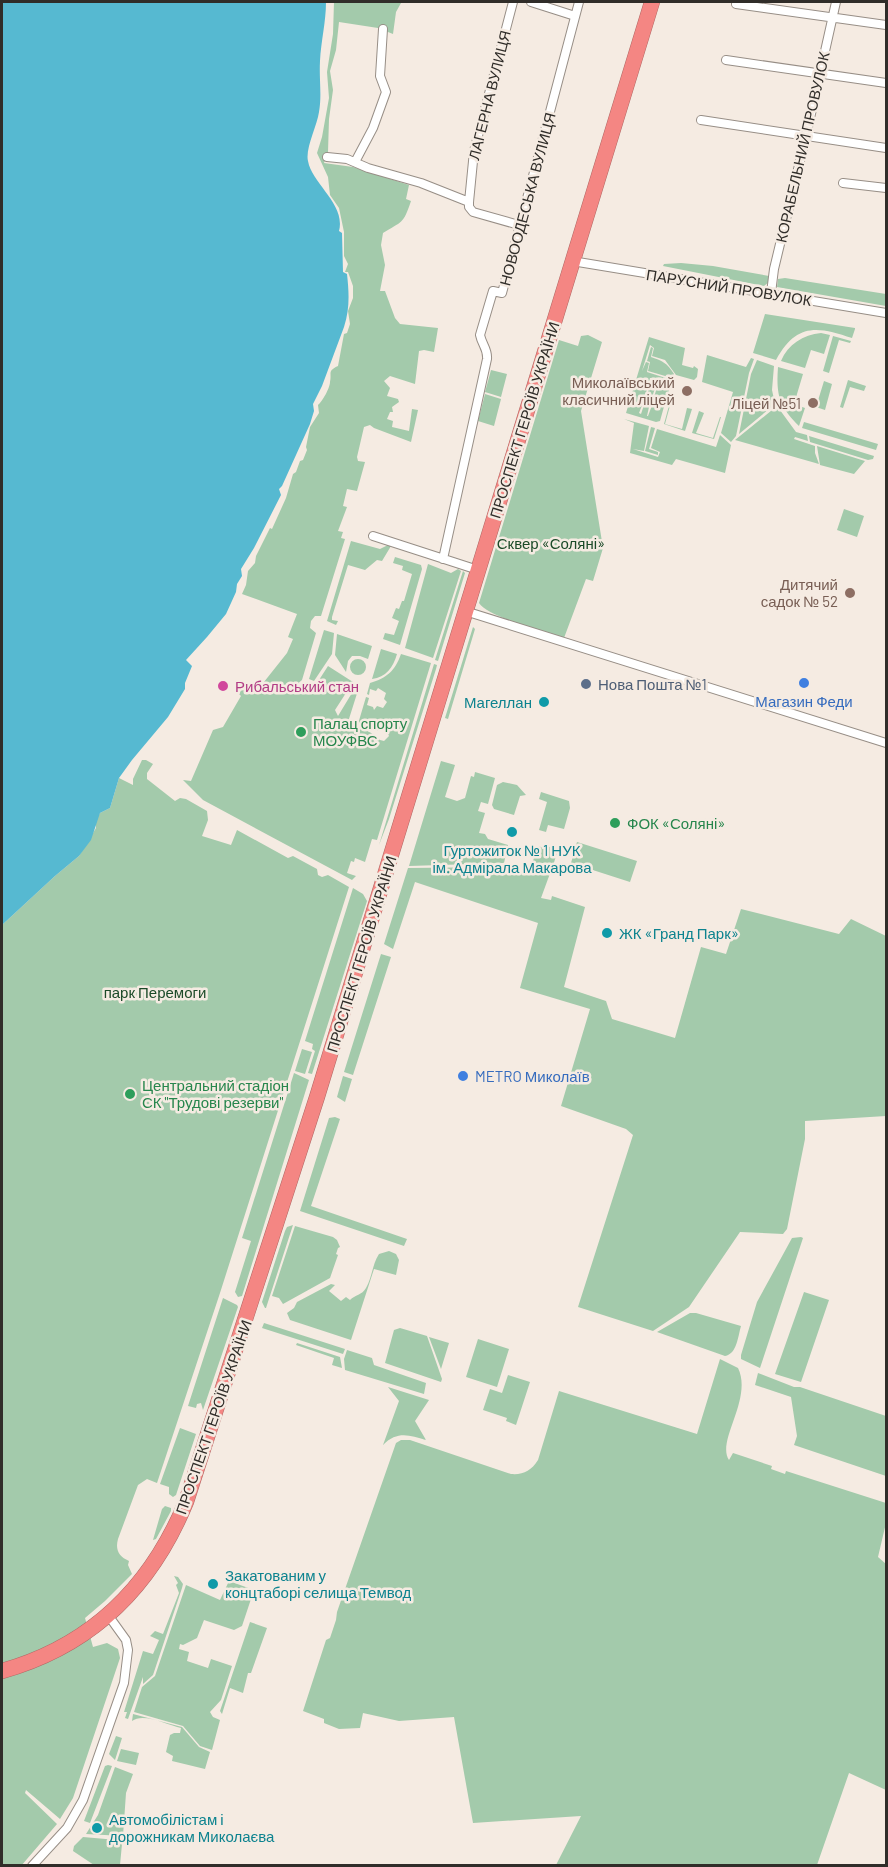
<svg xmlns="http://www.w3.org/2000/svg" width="888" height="1867" viewBox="0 0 888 1867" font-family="Barlow,sans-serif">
	<rect width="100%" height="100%" fill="#f5ebe2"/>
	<!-- green -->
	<path fill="#a3caab" d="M334,2H392L401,3L396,12L393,34L378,28L339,22L336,50L330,71L333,90L329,119L328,152L324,163L353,167L409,185L406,199L411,201C403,225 402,221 383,233L381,245L385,265L380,291H385L395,318L400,324L438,328L434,352L424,350L419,351L415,384L390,376L384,381L390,388L387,396L398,399L399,402L392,407L393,412H390L387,419L393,421L392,427L409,431L412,409L418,410L411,442L374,428L370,425L364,427L357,457L358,461L365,462L357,491L347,489L343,506L347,507L338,531L343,532L341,538L345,539L321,616H315L311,621L310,628L316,633L302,680L296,685L310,694L328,666L353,682L335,710L338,716L358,683L360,684L348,722L338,718C352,726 369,728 380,740L384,741L389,736L386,729L381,728L377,731L358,724L366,697L369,698L367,705L373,707L374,710L377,706L383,708L387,702L384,699L386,693L378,688L376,691L370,689L369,695L367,694L370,683C387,678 395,671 401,654L431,663L377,840L372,839L365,862L355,858L354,862L351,861L347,873L356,876L352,880L203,800L183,780L191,781L213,730L223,727L241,696L239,694L243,687L240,685L241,682L256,692L287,653L293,639L288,637L297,614L242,594L246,585L248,571L255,563L256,556L270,528L272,529L286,498L293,474L296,472L300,461L303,460L307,450L306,447L310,427L319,413L318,405C322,402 330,388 330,382C332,373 327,371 338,366L344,334L347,333L350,324L348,311L353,298V286L348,272H345L348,264L344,256V232L339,208L330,195L328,177L317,153L322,137L329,98L327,72L333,34Z
		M681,263L713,266L769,276V282L764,286L663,266L664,264Z
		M785,278L886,294V306L777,287L778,279Z
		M765,314L855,328V329L852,338C817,326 796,323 776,360L753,353Z
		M821,333L830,335L824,354L811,350L805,368L781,361C788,344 803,335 821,333Z
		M588,335L602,342L581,411L603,548L593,581L586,579L564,638C546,632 488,617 479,603L559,340L578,346L581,336Z
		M833,336L851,341L850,343L839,340L829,373L823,371Z
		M649,337L685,348L682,365L693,368L694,366L698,369L697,377L694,380L676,375L665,360L652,356L654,348L650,345L642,371L646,362L649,363L647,372L672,380L666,401L654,397L659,381L658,380L652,397L647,395L652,378H650L645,397L652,399L650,405L643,403L639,413L641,414L644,405L649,407L647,416H648L654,400L665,403L660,421L656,422L626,413Z
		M651,347L653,348L651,357C663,361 667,363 674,374L672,378L648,371L650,362L647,361Z
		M707,355L746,367L751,358L754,359L749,373L736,436L731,442L721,433L733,392L702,382Z
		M757,360L774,366L772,390L775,404L739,434L751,374Z
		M778,367L803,374L794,404L805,408L799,426C779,406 776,395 778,367Z
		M491,370L507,374L501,397L485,392Z
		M848,380L866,386L864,391L850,387L843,408L840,407Z
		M824,381L832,384L825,410L816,407Z
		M485,394L501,399L494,426L478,421Z
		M670,402H671L665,424L682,429L687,408L692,409L685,431L664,424Z
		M777,406L796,432L807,435L808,441L795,437L794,439L815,446V453L819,464L735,440Z
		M699,411L704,413L696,433L713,438L720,417H721L714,439L692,433Z
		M624,419L649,426L644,451L633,449L658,457L660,452L651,448L657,429L716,447L720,435L731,445L725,473L676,459L672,465L630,453L634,423Z
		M804,422L878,444L876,450L802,428Z
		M651,427L655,428L649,449L658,452V455L645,451Z
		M809,436L874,456L873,459L868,460L810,442Z
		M817,446L865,461L854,474L820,465Z
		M844,509L864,516L857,537L837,530Z
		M351,541L380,549L388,545L391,546L382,561L377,560L365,570L348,565L332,617V620L338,621L336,625L327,621Z
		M395,557L421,565L422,569L400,645L383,639L385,633L394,635L399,621L392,618L396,608L399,609L402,601H404L412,574L402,570L403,566L393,563Z
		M428,564L451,573L458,569L461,571L433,658L405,648Z
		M463,571L465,573L438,661L435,660Z
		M473,627L475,629L448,719L445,718Z
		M324,630L334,633L332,654L314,681L309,679Z
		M337,634L372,646L368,659L360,656H352L348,661L346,672L335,655Z
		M381,649L397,654C393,668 386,677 372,679Z
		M350 667a8 8 0 1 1 16 0a8 8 0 1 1-16 0Z
		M434,664L437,665L436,669L389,819L379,845Z
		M142,760H146L153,764L147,773V779L175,801L180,798L186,799L207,811L208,820L202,836L231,845L237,830L288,858L293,856L317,869L318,875L322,877L328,875L349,887L220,1293L157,1483L147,1479L138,1485L118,1539C115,1550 119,1557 129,1561L128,1565L132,1574L105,1601L85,1618L93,1647L107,1643L118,1649L120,1658L73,1798L60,1819L26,1790L25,1793L57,1824L21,1866L2,1865V925L55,876L79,856L96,828V820L100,813L110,808L119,778L133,785V779Z
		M441,761L455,765L445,797L457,801L465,798L471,776L474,777L475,772L495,778L488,804L481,802L478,811L485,813L479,833L485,834L488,839L508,845L504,863L409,866Z
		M503,782L517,785L526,795L520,796L514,815L494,809L492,805L497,785Z
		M541,792L569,801L570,808L564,829L548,825L546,832L539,830L547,802L539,799Z
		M577,842L637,861L630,882L571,863Z
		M537,846L545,848L546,846L558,849L553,866L542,863L532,865Z
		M537,865L552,868L541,898L551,900L552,896L585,907L564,987L606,1001L612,1019L675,1038L701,947L726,954L741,909L839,934L851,919L886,936V1116L805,1121V1139L787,1229L783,1234L740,1232L689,1307L653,1331L578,1307L633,1135L626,1129L561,1106L590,1009L520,988L538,923L415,882L393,949L384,944L408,868L504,867L520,872Z
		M353,888L363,894L367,901L312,1074L308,1073L315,1051L312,1049L313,1044L305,1041Z
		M381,954L391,957L353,1075L344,1072Z
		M302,1049L312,1052L305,1074L295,1071Z
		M294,1073L309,1080L242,1296L238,1297L235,1292L251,1241L242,1238Z
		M343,1076L352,1079L345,1102L337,1097Z
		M335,1117L340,1119L311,1206L407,1239L404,1246L300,1211L329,1118Z
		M293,1225L266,1308H265L262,1302L285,1231L287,1227Z
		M295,1226L333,1237L337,1240L340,1247L338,1248L336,1254L338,1255L330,1278L283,1304L279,1298L272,1296Z
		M801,1237L803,1238L760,1368L741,1359V1355L757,1302L792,1238Z
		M389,1251L396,1254L399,1260L396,1275L374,1269L351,1340L290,1320L287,1313L294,1308L297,1302L331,1284L335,1285L329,1291L341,1301L346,1297L350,1300C355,1295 362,1295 366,1288C372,1278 372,1265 379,1254Z
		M804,1292L829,1300L801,1382L775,1374Z
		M223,1298L237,1305L238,1307L203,1410L201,1403L197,1404L196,1408L188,1406Z
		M690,1313H696L741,1326C738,1336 737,1354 725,1356L657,1332Z
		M264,1323L345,1349L343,1354L262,1328Z
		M400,1328L427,1336L442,1379L441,1382L385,1363L394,1330Z
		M429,1337L449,1343L441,1369Z
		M478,1339L509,1349L497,1387L466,1377Z
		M297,1343L340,1357L342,1368L332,1365L334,1358L296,1345Z
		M347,1350L372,1358L374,1365L426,1383L424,1394L345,1370L344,1359Z
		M720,1359L738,1368C753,1399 716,1441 729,1460L733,1453L772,1466L771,1469L785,1474L786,1471L886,1503V1523L878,1557L886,1564V1790L849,1773L817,1865H556L581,1816L473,1823L454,1717L399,1721L363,1713L360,1728L339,1729L324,1723V1719L303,1711L326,1640L330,1638L336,1620L337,1612L396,1443L401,1440H410L511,1474C523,1475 531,1471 538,1460L559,1391L697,1434Z
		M758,1373L794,1387H800L886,1416V1476L794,1445L797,1436L791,1397L755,1385Z
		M508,1375L530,1382L516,1425L506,1421L507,1418L483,1410L490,1389L502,1393Z
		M388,1387L429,1400L415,1421L426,1440C409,1435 397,1431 383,1445L399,1401Z
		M180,1428L196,1434L176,1495L173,1497L169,1494V1487L160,1484Z
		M165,1506L171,1508V1511L156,1539L153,1540L162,1509Z
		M174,1576L178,1577L183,1584L182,1588L153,1675L143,1684V1677L128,1719L125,1718L127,1712H124L143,1651L153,1654L159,1640L150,1636L155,1631L163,1634L179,1593L176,1585L178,1583Z
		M229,1581L254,1590L242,1626L234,1630L204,1620L197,1638L183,1645L180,1644L179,1649L189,1652L187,1661L208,1668L211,1659L232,1666L221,1700L210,1712L213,1717L220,1720L212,1750L200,1746L183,1726L134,1712L142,1687L155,1676L186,1585L220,1600Z
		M250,1622L267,1628L251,1673H248L243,1693L230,1688L222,1714L220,1711Z
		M133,1714L182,1727L199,1747L210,1752L205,1769L172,1761L173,1756L166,1752L170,1735L174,1733H180L181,1728C168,1725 143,1712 132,1721Z
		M116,1736L122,1738L115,1760L109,1754Z
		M121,1749L139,1753L136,1765L117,1761Z
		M108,1765L112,1766L90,1823L84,1821L105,1766Z
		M115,1767L133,1774L126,1793L123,1836L86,1834L98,1815Z
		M83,1837L117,1840L122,1844L120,1865H94L73,1851L74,1846Z"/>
	<!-- water -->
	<path fill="#56b9d1" d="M2,2H326C326,22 321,41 320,61C319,79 322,95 319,112C317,126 305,149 308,161C312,184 346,204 339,231L342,233L343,272L347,274C349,292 350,309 344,327L322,386L313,404L314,411L310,424L282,486L279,489L281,495L254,548L241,569L242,576L237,584L236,592L226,614L207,637L186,660L192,666L185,683V689L168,717L132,760L119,778L110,808L100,813L91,840L79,856L55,876L2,925Z"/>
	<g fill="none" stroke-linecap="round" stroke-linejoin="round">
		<!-- street casing -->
		<g stroke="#978e86" stroke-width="10">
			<path id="street" d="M513,2L474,151L469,202V207L473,212L519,225
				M531,2L575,16
				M736,4L886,25
				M726,60L886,83
				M701,120L886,148
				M327,157L347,159L368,168L421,183L469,202
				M355,162L373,128L386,92L380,76L383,29
				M843,183L886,188
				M572,261L886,313
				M771,293L774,269L806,136L836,2
				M373,536L478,570
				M443,559L487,359C488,349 482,345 480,335L493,291L502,293L579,2
				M465,611L886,743
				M32,1866L67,1828L83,1800L124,1683L128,1650L126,1640L108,1615"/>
		</g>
		<!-- highway casing -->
		<g stroke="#af6764" stroke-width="16">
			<path id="highway" d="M2,1671C91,1646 151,1587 186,1502L317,1097L652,2"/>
		</g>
		<!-- street -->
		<use href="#street" stroke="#fff" stroke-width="8"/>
		<!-- highway -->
		<use href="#highway" stroke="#f48683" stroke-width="15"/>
	</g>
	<!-- markers -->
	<g fill="#8d6e63" stroke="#f5ebe2" stroke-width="2">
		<circle cx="687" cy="391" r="6"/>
		<circle cx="813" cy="403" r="6"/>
		<circle cx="850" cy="593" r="6"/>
	</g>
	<g fill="#3f7fe0" stroke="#f5ebe2" stroke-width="2">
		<circle cx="804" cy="683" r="6"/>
		<circle cx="463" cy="1076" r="6"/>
	</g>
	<circle fill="#5c6f8a" stroke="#f5ebe2" stroke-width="2" cx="586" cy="684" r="6"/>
	<circle fill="#d1479c" stroke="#f5ebe2" stroke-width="2" cx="223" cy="686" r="6"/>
	<g fill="#0f9aa8" stroke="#f5ebe2" stroke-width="2">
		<circle cx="544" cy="702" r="6"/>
		<circle cx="512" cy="832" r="6"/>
		<circle cx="607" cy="933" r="6"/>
		<circle cx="213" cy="1584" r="6"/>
		<circle cx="97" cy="1828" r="6"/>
	</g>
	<g fill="#2e9e5b" stroke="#f5ebe2" stroke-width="2">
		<circle cx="301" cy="732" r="6"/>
		<circle cx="615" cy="823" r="6"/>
		<circle cx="130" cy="1094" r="6"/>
	</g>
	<g text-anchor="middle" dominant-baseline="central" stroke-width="5" stroke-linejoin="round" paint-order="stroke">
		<!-- street labels -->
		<g font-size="15" fill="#302d29" stroke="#f5ebe2">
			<text transform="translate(489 95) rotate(-76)">ЛАГЕРНА ВУЛИЦЯ</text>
			<text transform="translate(802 147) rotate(-77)">КОРАБЕЛЬНИЙ ПРОВУЛОК</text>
			<text transform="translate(527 199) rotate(-75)">НОВООДЕСЬКА ВУЛИЦЯ</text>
			<text transform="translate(729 287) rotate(9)">ПАРУСНИЙ ПРОВУЛОК</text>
			<text transform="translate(524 420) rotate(-73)">ПРОСПЕКТ ГЕРОЇВ УКРАЇНИ</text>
			<text transform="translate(361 954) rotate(-73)">ПРОСПЕКТ ГЕРОЇВ УКРАЇНИ</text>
			<text transform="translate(213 1417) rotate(-71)">ПРОСПЕКТ ГЕРОЇВ УКРАЇНИ</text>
		</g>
		<!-- education labels -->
		<g font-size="15" fill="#785e54" stroke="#f5ebe2" text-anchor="end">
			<text x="675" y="382">Миколаївський<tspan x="675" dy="17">класичний ліцей</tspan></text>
			<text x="801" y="403">Ліцей №51</text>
			<text x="838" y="584">Дитячий<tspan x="838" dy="17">садок № 52</tspan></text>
		</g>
		<!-- park labels -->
		<g font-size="15" fill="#1b4a28" stroke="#f5ebe2">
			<text x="551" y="543">Сквер «Соляні»</text>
			<text x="155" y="992">парк Перемоги</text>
		</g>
		<!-- service labels -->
		<g font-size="15" fill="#4e5e75" stroke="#f5ebe2" text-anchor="start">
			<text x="598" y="684">Нова Пошта №1</text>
		</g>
		<!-- hotel labels -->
		<g font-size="15" fill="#b23c85" stroke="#f5ebe2" text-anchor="start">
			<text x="235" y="686">Рибальський стан</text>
		</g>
		<!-- shop labels -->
		<g font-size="15" fill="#366cbe" stroke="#f5ebe2">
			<text x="804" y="701">Магазин Феди</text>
			<text x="475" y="1076" text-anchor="start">METRO Миколаїв</text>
		</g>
		<!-- culture labels -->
		<g font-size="15" fill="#0d838f" stroke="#f5ebe2" text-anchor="start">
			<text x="532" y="702" text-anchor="end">Магеллан</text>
			<text x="512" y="850" text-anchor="middle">Гуртожиток № 1 НУК<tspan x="512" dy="17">ім. Адмірала Макарова</tspan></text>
			<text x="619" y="933">ЖК «Гранд Парк»</text>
			<text x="225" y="1575">Закатованим у<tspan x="225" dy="17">концтаборі селища Темвод</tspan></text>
			<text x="109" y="1819">Автомобілістам і<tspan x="109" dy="17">дорожникам Миколаєва</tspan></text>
		</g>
		<!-- leisure labels -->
		<g font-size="15" fill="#27864d" stroke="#f5ebe2" text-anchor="start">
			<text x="313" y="723">Палац спорту<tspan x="313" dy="17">МОУФВС</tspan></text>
			<text x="627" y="823">ФОК «Соляні»</text>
			<text x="142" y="1085">Центральний стадіон<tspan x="142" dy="17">СК "Трудові резерви"</tspan></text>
		</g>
	</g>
	<!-- border -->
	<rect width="888" height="1867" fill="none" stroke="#302d29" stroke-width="6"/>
</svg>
